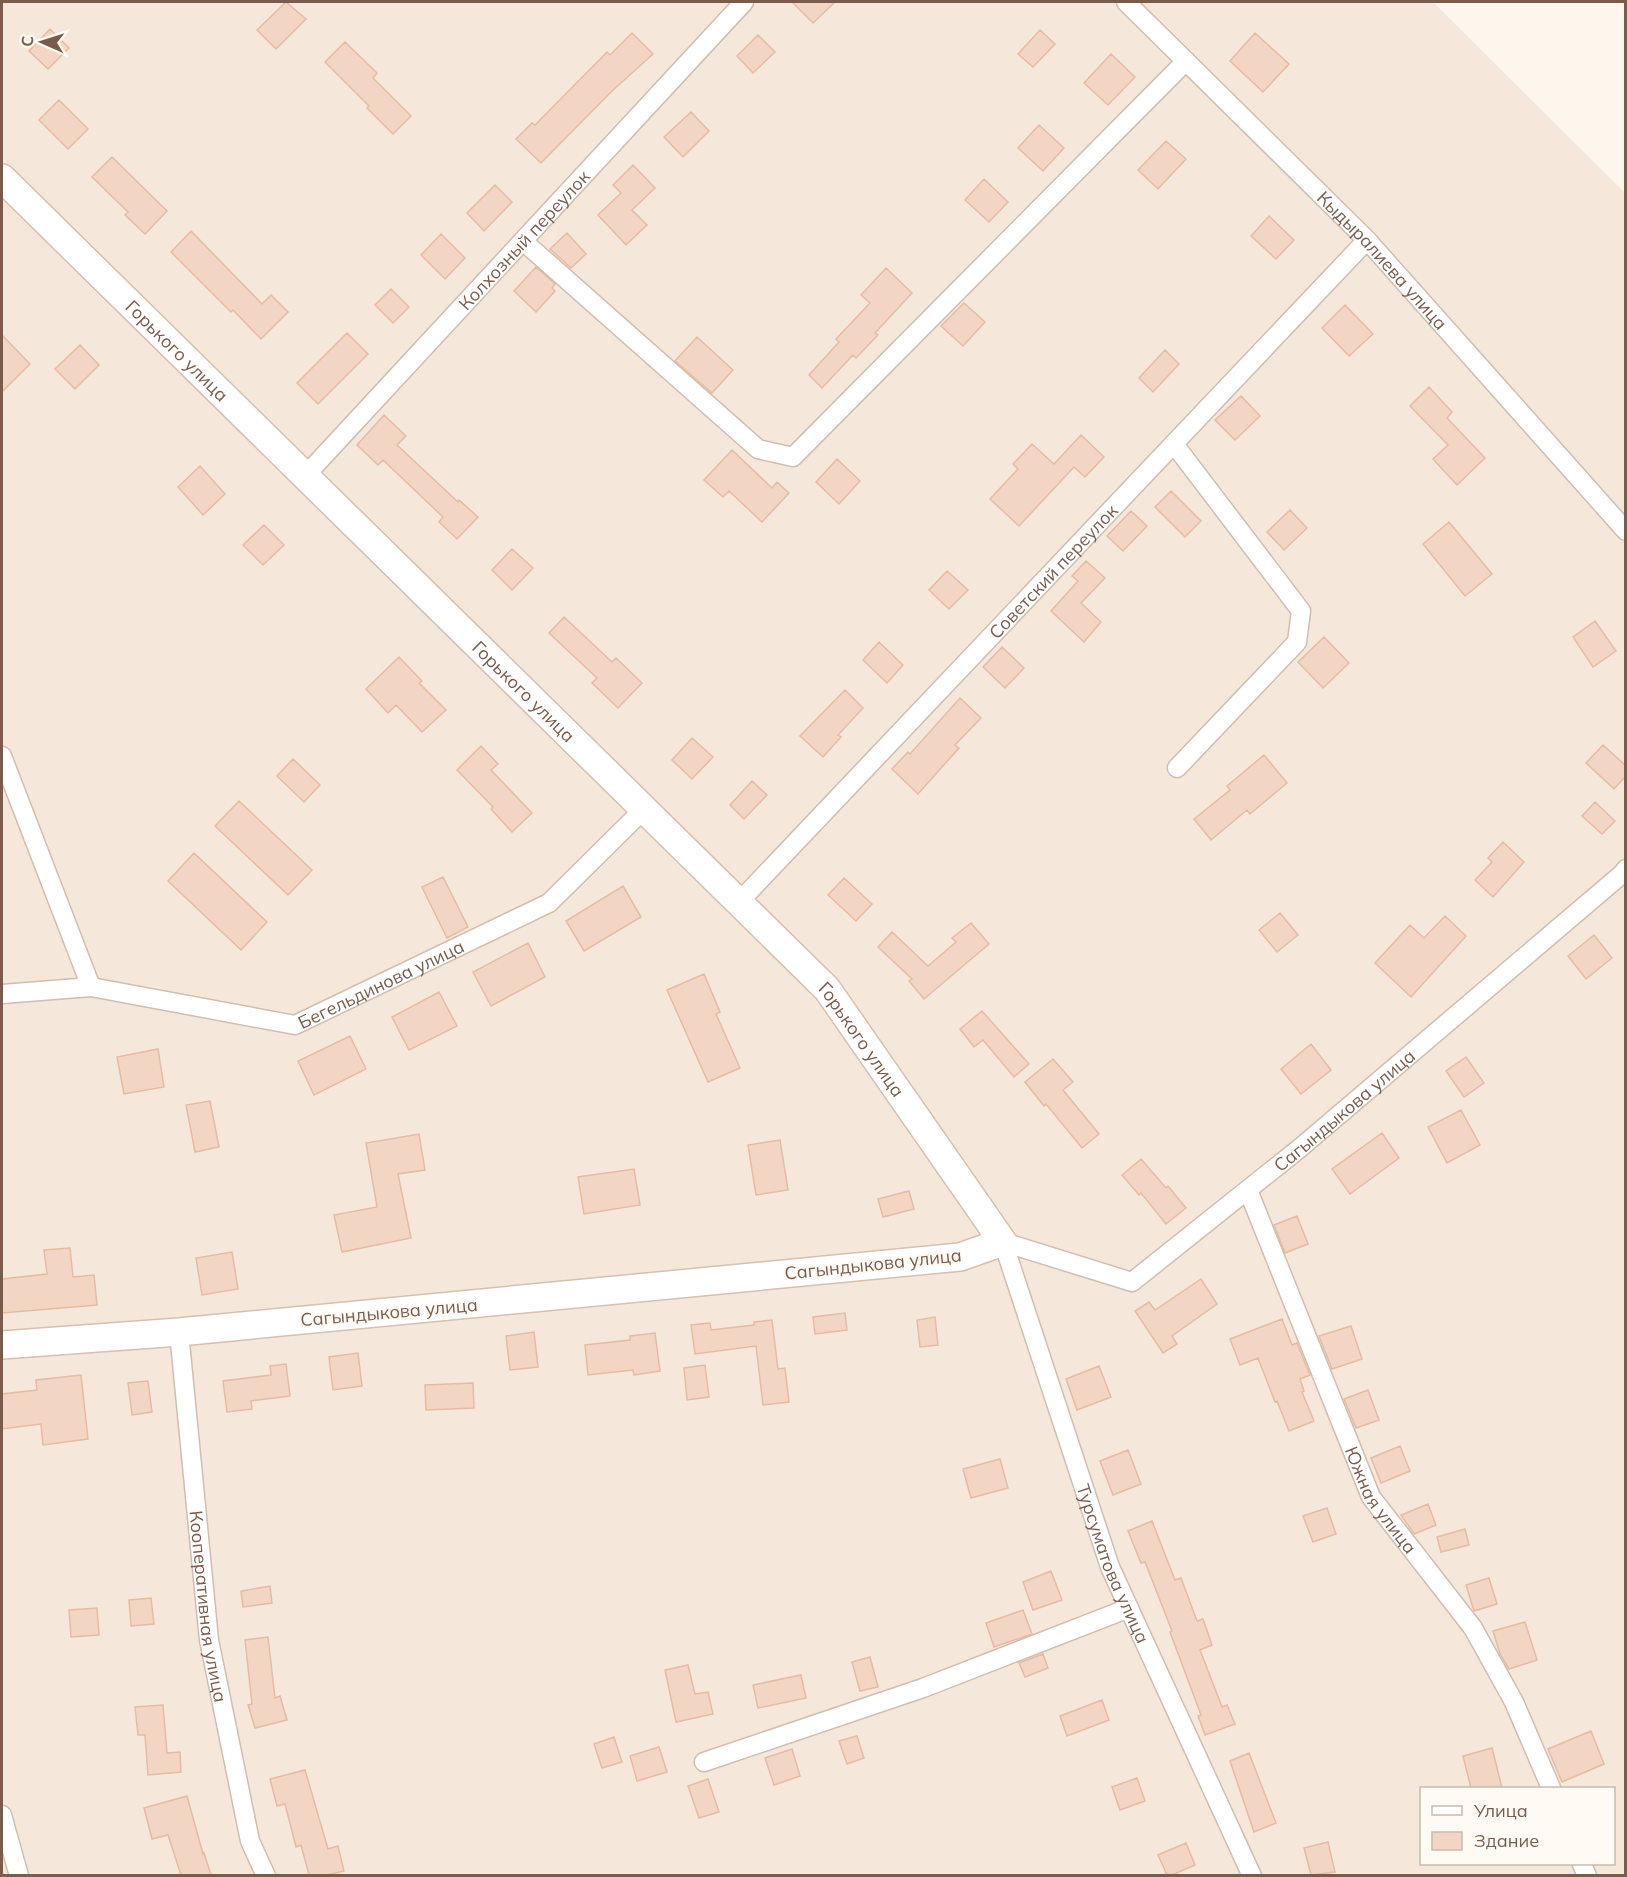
<svg xmlns="http://www.w3.org/2000/svg" width="1627" height="1877" viewBox="0 0 1627 1877" font-family="Mulish,sans-serif">
	<rect width="100%" height="100%" fill="#fdf6ec"/>
	<!-- residential -->
	<path fill="#f5e8da" fill-rule="evenodd" d="M2,2H1433L1625,193V1875L2,1876ZM1422,1788H1614V1864H1422Z"/>
	<!-- building -->
	<path fill="#f3d5c3" stroke="#e6bba3" stroke-width="1.5" d="M286,2L306,19L276,49L257,30Z
		M792,2H835L813,23Z
		M50,29L69,48L48,69L29,51Z
		M1040,30L1055,44L1033,67L1018,54Z
		M632,33L653,54L612,91L541,163L516,139L532,123L535,125L607,52L610,55Z
		M1255,33L1289,64L1263,92L1230,61Z
		M758,35L775,52L753,73L737,56Z
		M345,42L377,73L373,78L411,116L393,134L367,108L369,106L325,62Z
		M1111,54L1135,77L1108,105L1084,83Z
		M59,100L88,129L68,149L39,120Z
		M691,112L709,131L683,157L664,137Z
		M1039,125L1064,148L1043,171L1018,148Z
		M1166,141L1186,159L1158,189L1138,170Z
		M112,157L167,211L145,234L125,215L128,212L92,177Z
		M633,165L655,188L632,210L647,225L626,245L598,215L621,193L613,185Z
		M984,179L1008,202L989,222L965,200Z
		M495,185L512,202L484,231L467,213Z
		M1269,216L1294,240L1276,259L1251,236Z
		M191,231L262,304L271,295L288,312L261,339L233,310L231,312L171,252Z
		M567,233L586,254L571,268L550,249Z
		M441,234L465,258L445,279L421,255Z
		M536,267L555,284L552,288L555,291L536,312L514,291Z
		M886,268L912,293L875,333L878,335L856,358L853,355L822,388L809,375L839,342L836,339L870,303L861,295Z
		M391,289L409,307L393,323L375,305Z
		M964,303L985,322L963,346L941,326Z
		M1345,305L1373,334L1349,356L1322,328Z
		M347,333L368,354L318,404L297,383Z
		M2,335L30,364L2,392Z
		M697,337L733,370L712,393L675,361Z
		M80,345L99,365L75,389L55,369Z
		M1165,350L1179,364L1153,392L1139,378Z
		M1429,387L1452,412L1447,418L1485,458L1457,485L1433,459L1448,445L1410,406Z
		M1241,396L1260,416L1235,440L1215,420Z
		M384,415L406,436L397,445L458,502L459,500L478,517L457,539L439,522L443,517L383,460L378,465L357,445Z
		M1081,435L1104,457L1085,477L1074,467L1019,526L990,499L1018,469L1013,464L1032,444L1054,464Z
		M732,450L772,488L777,482L789,493L762,522L729,491L723,497L704,480Z
		M837,459L860,481L839,504L816,482Z
		M200,466L225,494L203,515L178,487Z
		M1171,491L1201,521L1185,537L1155,507Z
		M1290,510L1307,528L1284,550L1267,532Z
		M1131,511L1147,526L1123,551L1107,536Z
		M1449,522L1492,574L1465,596L1423,544Z
		M264,525L284,545L263,565L243,545Z
		M512,549L533,568L512,590L492,570Z
		M1086,561L1105,578L1081,603L1101,622L1084,642L1051,611L1078,581L1072,576Z
		M947,571L968,590L949,609L929,590Z
		M564,617L612,662L616,658L642,683L618,708L592,683L597,678L549,633Z
		M1595,621L1616,651L1593,667L1573,637Z
		M1324,637L1349,663L1323,688L1298,662Z
		M879,642L903,665L887,683L863,660Z
		M1002,647L1024,668L1005,688L983,667Z
		M399,657L422,681L419,683L446,710L422,732L396,705L388,713L366,689Z
		M845,690L863,708L838,735L841,737L823,757L800,736Z
		M960,698L981,718L955,745L959,748L918,794L892,769L908,752L910,754Z
		M692,738L713,757L692,779L672,760Z
		M1603,745L1626,766V776L1614,789L1586,763Z
		M481,746L498,764L491,770L532,813L512,832L491,809L493,807L457,770Z
		M1264,755L1287,783L1250,814L1247,810L1211,840L1194,819L1230,790L1227,786Z
		M293,759L320,785L304,802L277,776Z
		M752,781L767,795L744,819L730,805Z
		M239,801L312,870L288,895L215,826Z
		M1595,802L1615,821L1602,834L1582,816Z
		M1503,842L1524,862L1493,897L1475,880L1492,862L1488,858Z
		M194,853L267,922L241,950L168,881Z
		M443,877L468,927L447,938L422,887Z
		M844,878L872,904L856,921L828,895Z
		M623,886L641,917L584,951L566,921Z
		M1280,913L1298,935L1277,952L1259,930Z
		M1445,916L1466,936L1411,997L1375,963L1410,925L1424,938Z
		M971,923L989,944L924,999L909,981L912,979L878,947L892,932L928,966L956,942L952,938Z
		M1594,935L1612,958L1586,979L1568,956Z
		M528,943L545,977L491,1006L473,972Z
		M704,974L720,1012L716,1014L740,1068L708,1082L667,990Z
		M439,992L457,1026L409,1050L392,1017Z
		M982,1011L1029,1064L1014,1077L983,1040L974,1047L960,1029Z
		M350,1036L366,1069L314,1095L298,1061Z
		M1311,1044L1331,1070L1301,1094L1281,1069Z
		M158,1049L164,1087L124,1094L117,1057Z
		M1466,1057L1484,1083L1464,1097L1446,1071Z
		M1053,1059L1073,1082L1063,1090L1099,1134L1082,1148L1046,1104L1044,1106L1025,1082Z
		M210,1101L219,1147L195,1152L186,1105Z
		M1461,1110L1480,1145L1447,1163L1428,1127Z
		M1382,1133L1399,1158L1350,1194L1332,1169Z
		M419,1134L425,1170L398,1174L411,1238L342,1252L334,1215L377,1207L366,1143Z
		M780,1140L788,1190L756,1195L748,1145Z
		M1141,1159L1166,1188L1168,1186L1186,1208L1166,1224L1141,1193L1139,1195L1122,1175Z
		M634,1169L640,1205L584,1214L578,1177Z
		M909,1191L914,1209L883,1217L878,1199Z
		M1297,1216L1308,1244L1285,1253L1274,1225Z
		M70,1248L73,1277L94,1275L97,1305L2,1313V1279L47,1274L44,1250Z
		M232,1252L238,1289L202,1295L196,1258Z
		M1201,1279L1217,1304L1172,1336L1177,1344L1163,1353L1135,1311L1149,1302L1155,1310Z
		M845,1313L847,1330L815,1334L813,1317Z
		M935,1317L938,1345L920,1347L917,1320Z
		M1282,1319L1292,1345L1297,1343L1310,1375L1300,1379L1304,1391L1302,1392L1314,1421L1289,1431L1277,1401L1275,1402L1258,1358L1240,1365L1230,1339Z
		M772,1320L778,1369L785,1368L789,1402L763,1405L756,1346L695,1354L691,1325L710,1323L711,1330L754,1325V1322Z
		M1351,1326L1362,1359L1332,1369L1319,1336Z
		M534,1332L538,1367L510,1370L506,1336Z
		M655,1333L660,1371L634,1375L633,1370L588,1375L585,1345L630,1340V1336Z
		M358,1353L362,1386L333,1390L329,1357Z
		M286,1364L290,1396L251,1401L252,1409L227,1412L223,1381L271,1375L270,1366Z
		M705,1365L709,1397L687,1400L684,1368Z
		M1099,1366L1111,1397L1077,1410L1066,1379Z
		M81,1375L88,1439L43,1445L41,1424L2,1429V1394L37,1390L36,1380Z
		M148,1381L152,1412L132,1415L128,1383Z
		M473,1383L474,1408L426,1410L425,1385Z
		M1368,1390L1379,1420L1356,1428L1344,1399Z
		M1400,1446L1410,1471L1381,1483L1371,1458Z
		M1128,1450L1141,1484L1113,1495L1100,1461Z
		M1000,1459L1008,1488L971,1498L963,1469Z
		M1428,1504L1436,1525L1414,1534L1401,1515Z
		M1327,1508L1336,1534L1313,1542L1303,1516Z
		M1152,1521L1175,1580L1181,1578L1197,1621L1203,1619L1212,1645L1200,1650L1222,1707L1227,1705L1235,1724L1205,1735L1198,1716L1201,1715L1170,1632L1172,1631L1145,1562L1141,1563L1128,1531Z
		M1465,1529L1469,1545L1441,1552L1437,1537Z
		M1051,1571L1062,1600L1033,1610L1023,1582Z
		M1489,1578L1497,1604L1474,1611L1466,1585Z
		M270,1586L272,1603L243,1607L241,1591Z
		M151,1598L154,1624L131,1626L129,1600Z
		M97,1608L99,1635L71,1637L69,1610Z
		M1023,1610L1032,1634L994,1647L986,1623Z
		M1525,1622L1537,1660L1509,1669L1500,1654L1493,1631Z
		M268,1637L275,1698L280,1696L287,1720L255,1728L248,1705L252,1704L245,1640Z
		M1043,1654L1048,1668L1025,1677L1019,1663Z
		M870,1657L878,1687L860,1691L852,1662Z
		M688,1665L695,1694L708,1692L713,1714L676,1722L665,1670Z
		M801,1675L806,1698L758,1708L753,1685Z
		M1102,1700L1109,1720L1067,1736L1060,1716Z
		M163,1705L167,1753L180,1752L181,1772L148,1775L145,1735H138L135,1707Z
		M1591,1731L1604,1764L1562,1782L1548,1749Z
		M857,1736L864,1758L847,1764L839,1741Z
		M614,1737L622,1762L602,1768L594,1744Z
		M659,1747L667,1772L637,1781L630,1756Z
		M1492,1748L1502,1788H1471L1463,1756Z
		M792,1749L800,1776L774,1785L765,1758Z
		M1249,1753L1276,1823L1254,1832L1230,1761Z
		M305,1770L328,1849L338,1846L344,1871L327,1875H309L301,1845L296,1847L285,1804L277,1806L270,1779Z
		M1137,1778L1145,1801L1120,1810L1112,1787Z
		M708,1779L719,1812L699,1818L688,1786Z
		M187,1796L203,1854L204,1853L211,1875H181L168,1835L152,1839L144,1808Z
		M1328,1842L1335,1872L1311,1875L1304,1848Z
		M1186,1843L1195,1865L1172,1875H1167L1158,1855Z"/>
	<g fill="none" stroke-linecap="round" stroke-linejoin="round">
		<!-- street casing -->
		<g stroke="#d1beb0" stroke-width="21">
			<g id="street">
				<path id="s1" d="M1126,2L1367,240L1626,531"/>
				<path d="M523,241L758,449L793,457L1186,61"/>
				<path d="M1174,444L1301,611L1297,642L1177,768"/>
				<path id="s2" d="M305,476L744,2"/>
				<path d="M2,756L91,987"/>
				<path id="s3" d="M739,902L1367,240"/>
				<path id="s4" d="M2,994L91,987L295,1025L549,903L644,809"/>
				<path id="s5" d="M1248,1190L1371,1497L1473,1628L1514,1702L1551,1788"/>
				<path id="s6" d="M1003,1242L1132,1282L1300,1148L1622,874L1626,869"/>
				<path id="s7" d="M1003,1242L1110,1567L1252,1876"/>
				<path id="s8" d="M179,1332L209,1640L250,1841L266,1876"/>
				<path d="M704,1762L923,1688L1129,1608"/>
				<path d="M2,1815L19,1876"/>
				<path d="M1582,1864L1587,1876"/>
			</g>
		</g>
		<!-- secondary casing -->
		<g stroke="#d6c0b0" stroke-width="30">
			<g id="secondary">
				<path id="s9" d="M2,178L827,989L1003,1242L960,1257L179,1332L2,1345"/>
			</g>
		</g>
		<!-- street -->
		<use href="#street" stroke="#fff" stroke-width="18"/>
		<!-- secondary -->
		<use href="#secondary" stroke="#fff" stroke-width="27"/>
	</g>
	<g text-anchor="middle" dominant-baseline="central" stroke-width="4.5" stroke-linejoin="round" paint-order="stroke">
		<!-- street labels -->
		<g font-size="18" fill="#7a5c4d" stroke="#fffaf3">
			<text stroke="none"><textPath href="#s2" startOffset="322">Колхозный переулок</textPath></text>
			<text stroke="none"><textPath href="#s1" startOffset="364">Кыдыралиева улица</textPath></text>
			<text stroke="none"><textPath href="#s9" startOffset="246">Горького улица</textPath></text>
			<text stroke="none"><textPath href="#s3" startOffset="456">Советский переулок</textPath></text>
			<text stroke="none"><textPath href="#s9" startOffset="732">Горького улица</textPath></text>
			<text stroke="none"><textPath href="#s4" startOffset="392">Бегельдинова улица</textPath></text>
			<text stroke="none"><textPath href="#s9" startOffset="1218">Горького улица</textPath></text>
			<text stroke="none"><textPath href="#s6" startOffset="408">Сагындыкова улица</textPath></text>
			<text transform="translate(873 1264) rotate(-6)">Сагындыкова улица</text>
			<text transform="translate(389 1312) rotate(-5)">Сагындыкова улица</text>
			<text stroke="none"><textPath href="#s5" startOffset="338">Южная улица</textPath></text>
			<text stroke="none"><textPath href="#s7" startOffset="340">Турсуматова улица</textPath></text>
			<text stroke="none"><textPath href="#s8" startOffset="276">Кооперативная улица</textPath></text>
		</g>
	</g>
	<!-- border -->
	<rect width="1627" height="1877" fill="none" stroke="#7a5c4d" stroke-width="6"/>
	<!-- legend -->
	<rect x="1420" y="1787" width="195" height="78" fill="#fffaf3" stroke="#cabbb1" stroke-width="1.5"/>
	<rect x="1432" y="1806" width="30" height="9" fill="#ffffff" stroke="#cabbb1" stroke-width="1.5"/>
	<text x="1474" y="1817" font-size="18" fill="#7a5c4d">Улица</text>
	<rect x="1432" y="1832" width="30" height="18" fill="#f3d5c3" stroke="#cabbb1" stroke-width="1.5"/>
	<text x="1474" y="1847" font-size="18" fill="#7a5c4d">Здание</text>
	<!-- north arrow -->
	<g transform="translate(42 42) rotate(273)" stroke="#fffaf3" stroke-width="4.5" paint-order="stroke">
	<path d="M0-4.5L10 22L0 15L-10 22Z" fill="#7a5c4d"/>
	<text y="-9" font-size="16" font-weight="bold" text-anchor="middle" fill="#7a5c4d">С</text>
	</g>
</svg>
